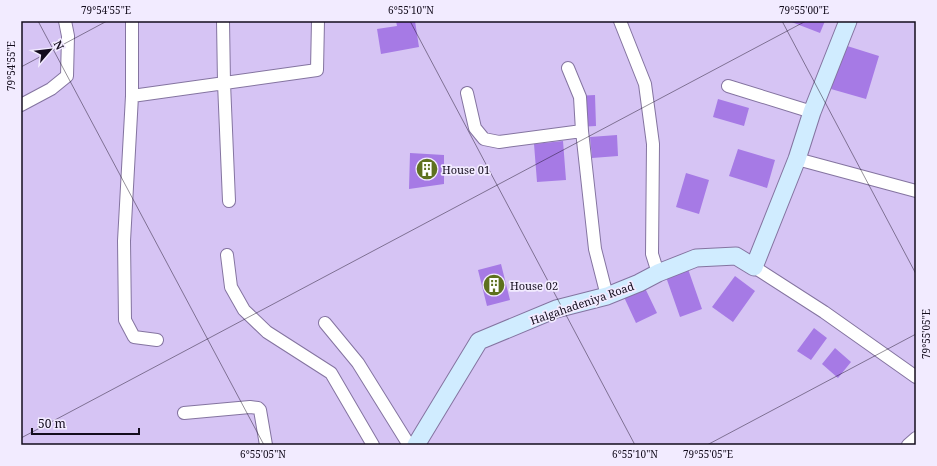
<svg xmlns="http://www.w3.org/2000/svg" width="937" height="466" viewBox="0 0 937 466" font-family="'Noto Serif',serif">
	<rect width="100%" height="100%" fill="#d6c4f4"/>
	<!-- building -->
	<path fill="#a67ae5" d="M396,21H415L419,47L381,54L377,29L397,26Z
		M789,21H825L820,33Z
		M844,45L879,56L866,99L831,89Z
		M595,95L596,126L578,127L576,96Z
		M718,99L749,108L744,126L713,117Z
		M617,135L618,156L592,158L590,137Z
		M563,141L566,180L537,182L534,144Z
		M738,149L775,160L767,188L729,176Z
		M410,153L444,155V184L409,189Z
		M686,173L709,180L699,214L676,207Z
		M501,264L510,300L487,306L478,270Z
		M688,269L702,309L680,317L666,277Z
		M735,276L755,291L733,322L712,307Z
		M644,286L657,313L636,323L623,295Z
		M814,328L827,338L811,360L797,351Z
		M835,348L851,362L838,378L822,364Z"/>
	<g fill="none" stroke-linecap="round" stroke-linejoin="round">
		<!-- street casing -->
		<g stroke="#8474a0" stroke-width="14">
			<path id="street" d="M132,21V96L124,241L125,320L134,337L157,340
				M223,21L224,83L229,201
				M620,21L645,84L653,144L652,254L658,273
				M568,68L580,97L582,131L595,249L607,296
				M728,86L812,112
				M467,93L475,128L484,139L499,142L582,131
				M132,96L317,70L318,21
				M21,105L51,89L67,76L68,36L65,21
				M797,159L916,191
				M227,255L231,287L244,310L267,332L331,373L373,445
				M754,267L824,312L916,377
				M325,323L358,363L409,445
				M184,413L250,407L258,408L260,410L266,445
				M908,445L916,438"/>
		</g>
		<!-- secondary casing -->
		<g stroke="#8474a0" stroke-width="19">
			<path id="secondary" d="M416,445L479,341L556,309L607,296L639,283L658,273L696,258L736,256L754,267L797,159L812,112L848,21"/>
		</g>
		<!-- street -->
		<use href="#street" stroke="#fff" stroke-width="12"/>
		<!-- secondary -->
		<use href="#secondary" stroke="#d0ecff" stroke-width="17"/>
	</g>
	<!-- ticks -->
	<path fill="none" stroke="#130c1c" stroke-width="1" stroke-opacity="0.45" d="M38,21L264,445M410,21L635,445M782,21L916,274M21,67L107,21M21,438L806,21M707,445L916,334"/>
	<!-- icons -->
	<defs>
		<g id="building-disc" transform="scale(1.15)"><circle r="9.5" fill="#5e711f" stroke="#f2ebff"/><path d="M-4-6H4V6H1V3H-1V6H-4ZM-2.5-4.3h1.7v1.8h-1.7ZM.8-4.3h1.7v1.8H.8ZM-2.5-1h1.7V.8h-1.7ZM.8-1h1.7V.8H.8Z" fill="#fff"/></g>
	</defs>
	<g fill-rule="evenodd">
		<use href="#building-disc" x="427" y="169"/>
		<use href="#building-disc" x="494" y="285"/>
	</g>
	<g text-anchor="middle" dominant-baseline="central" stroke-width="3.5" stroke-linejoin="round" paint-order="stroke">
		<!-- poi labels -->
		<g font-size="11" fill="#130c1c" stroke="#f2ebff" text-anchor="start">
			<text x="442" y="169">House 01</text>
			<text x="510" y="285">House 02</text>
		</g>
		<!-- street labels -->
		<g font-size="11" fill="#130c1c" stroke="#f2ebff">
			<text transform="translate(582 303) rotate(-19)">Halgahadeniya Road</text>
		</g>
	</g>
	<!-- border -->
	<rect width="937" height="466" fill="none" stroke="#f2ebff" stroke-width="44"/>
	<!-- north arrow -->
	<g transform="translate(50 50) rotate(62)" stroke="#f2ebff" stroke-width="3" paint-order="stroke">
	<path d="M0-3L7 15L0 10L-7 15Z" fill="#130c1c"/>
	<text y="-6" font-size="11" font-weight="bold" text-anchor="middle" fill="#130c1c">N</text>
	</g>
	<!-- scale -->
	<path d="M32 428v6h107v-6" fill="none" stroke="#130c1c" stroke-width="2"/>
	<text x="38" y="428" font-size="12" fill="#130c1c" stroke="#f2ebff" stroke-width="3" paint-order="stroke">50 m</text>
	<rect x="22" y="22" width="893" height="422" fill="none" stroke="#130c1c" stroke-width="1.5"/>
	<g font-size="10" text-anchor="middle" fill="#130c1c">
		<text x="106" y="14">79°54'55"E</text>
		<text x="411" y="14">6°55'10"N</text>
		<text x="804" y="14">79°55'00"E</text>
		<text transform="translate(11 66) rotate(-90)" y="4">79°54'55"E</text>
		<text transform="translate(926 334) rotate(-90)" y="4">79°55'05"E</text>
		<text x="263" y="458">6°55'05"N</text>
		<text x="635" y="458">6°55'10"N</text>
		<text x="708" y="458">79°55'05"E</text>
	</g>
</svg>
